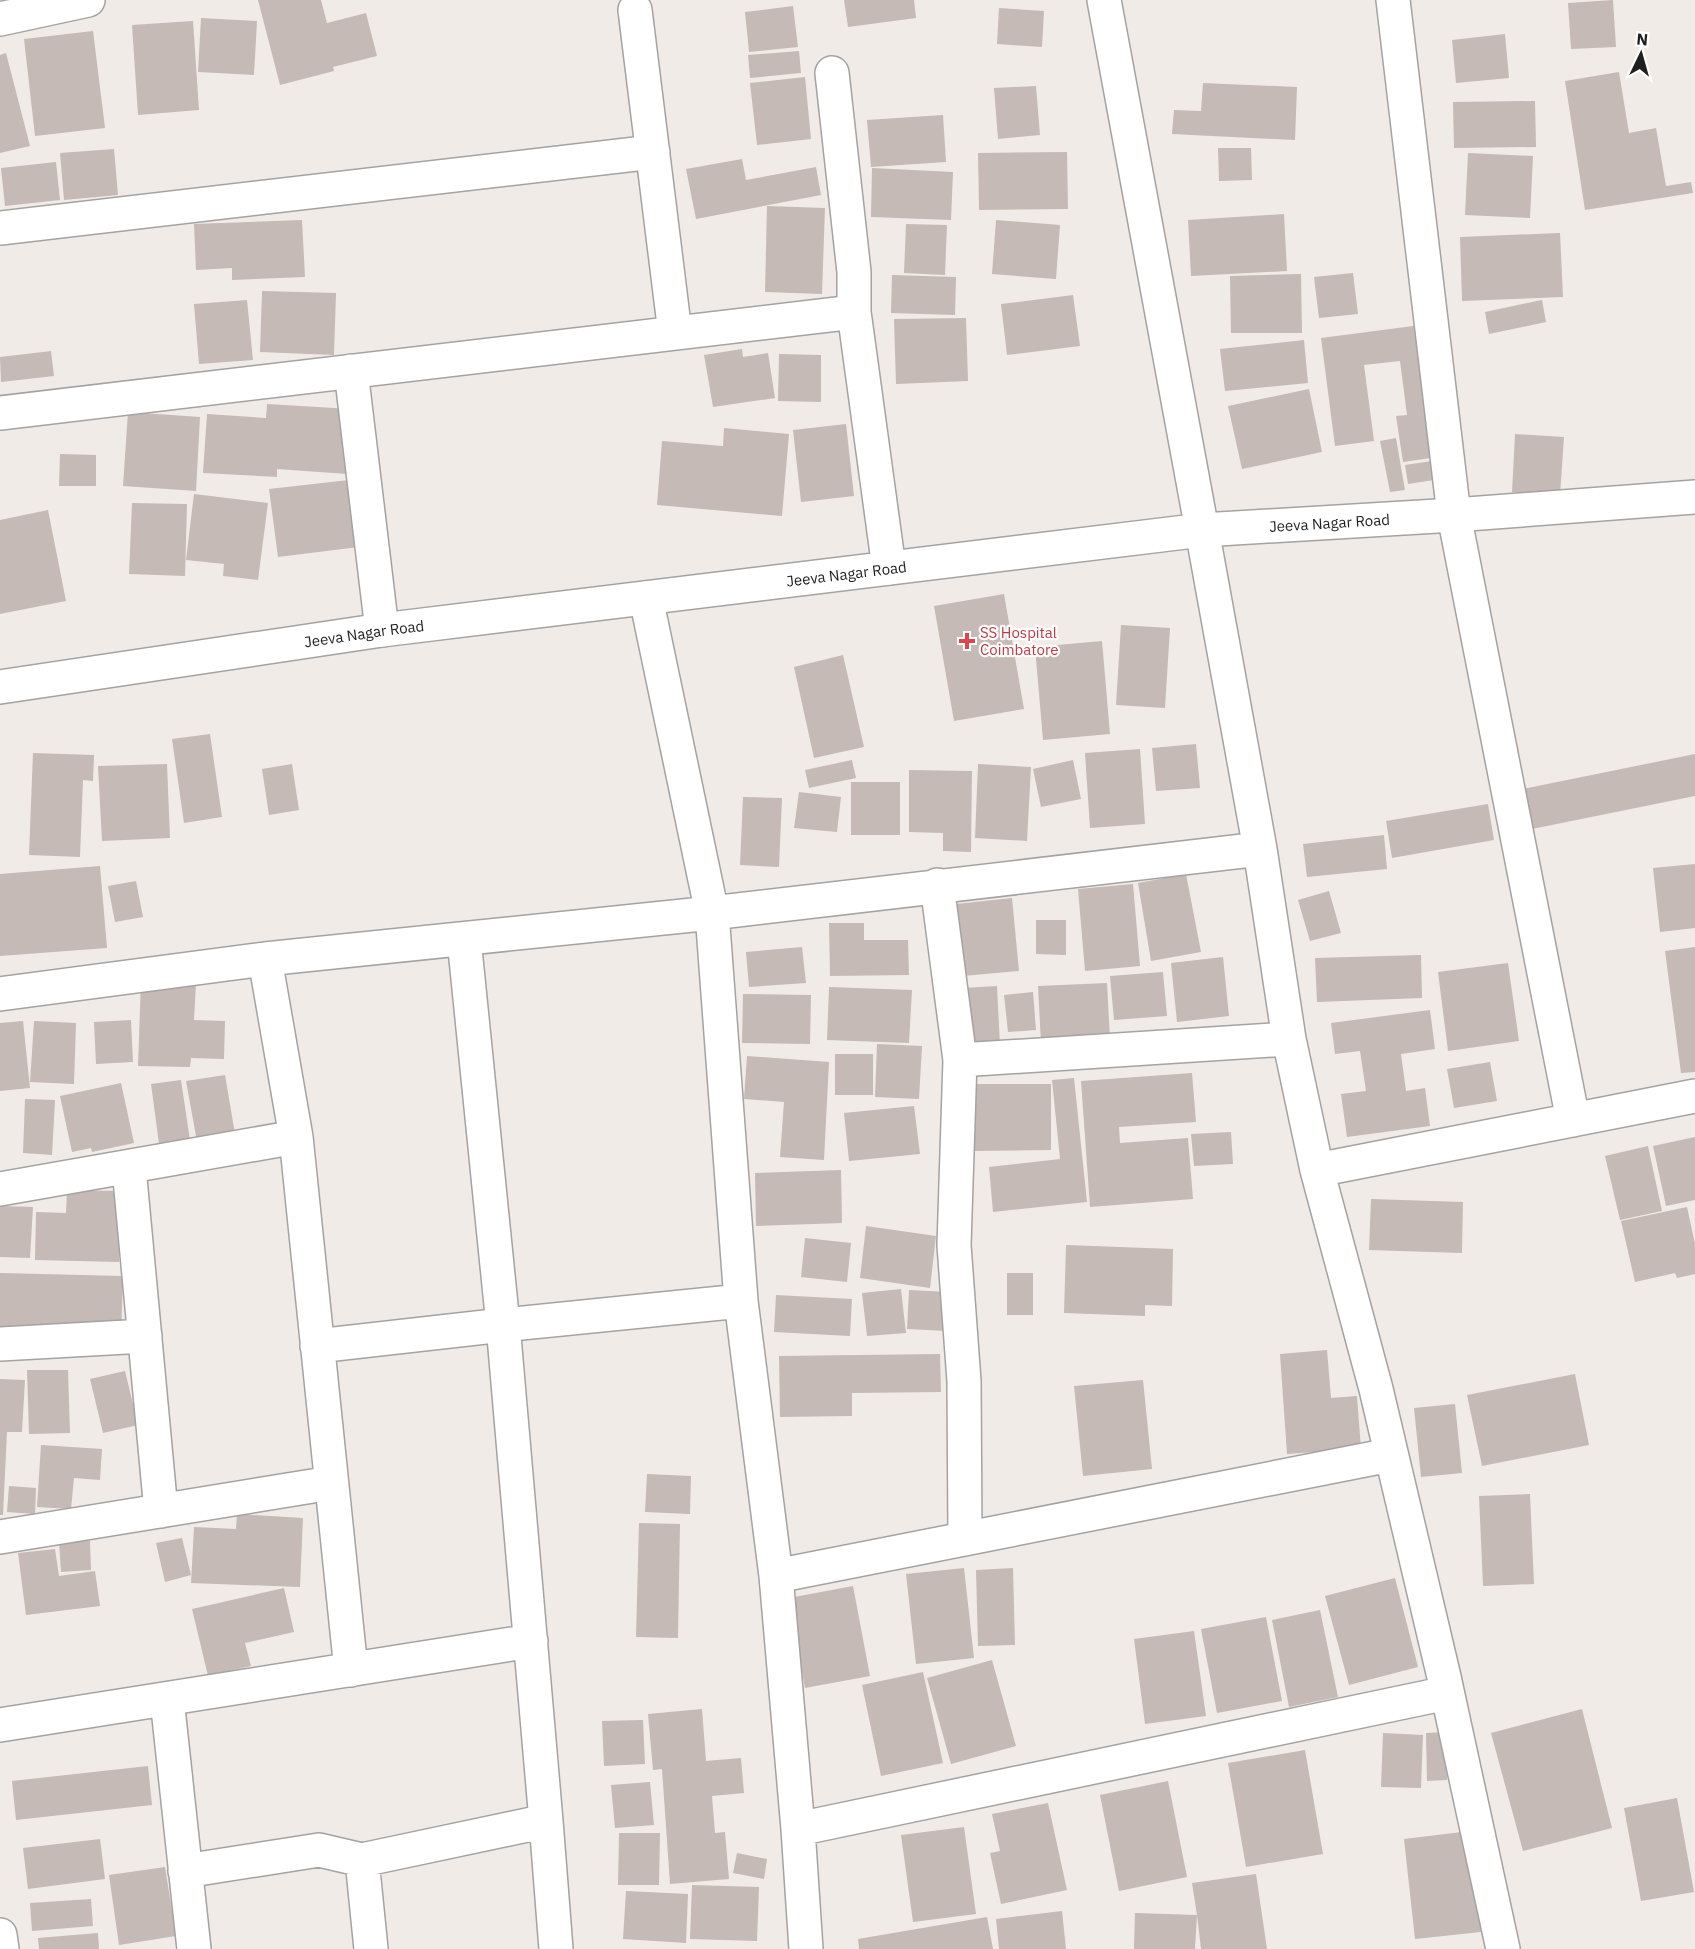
<svg xmlns="http://www.w3.org/2000/svg" width="1695" height="1949" viewBox="0 0 1695 1949" font-family="'IBM Plex Sans',sans-serif">
	<rect width="100%" height="100%" fill="#f0ebe6"/>
	<!-- building -->
	<path fill="#c5bab5" d="M258,0H321L327,23L366,13L377,56L333,67L334,71L280,85Z
		M844,0H914L916,18L848,27Z
		M1613,0L1616,47L1571,49L1568,3Z
		M793,6L798,47L749,52L745,12Z
		M999,8L1044,11L1042,47L997,44Z
		M201,18L257,21L254,75L198,72Z
		M193,21L199,110L138,115L132,25Z
		M93,31L105,128L35,136L24,39Z
		M1505,34L1509,78L1456,83L1452,40Z
		M799,51L801,73L750,78L748,55Z
		M6,53L30,146L0,153V55Z
		M1619,72L1629,133L1656,128L1666,186L1691,182L1693,193L1585,210L1565,81Z
		M805,77L811,139L757,145L750,83Z
		M1203,83L1297,87L1295,140L1172,134L1174,110L1201,111Z
		M1036,86L1040,135L998,139L994,88Z
		M1535,101L1536,147L1454,148L1453,102Z
		M943,115L946,162L871,167L867,120Z
		M1218,148H1251L1252,180L1219,181Z
		M114,149L118,195L64,200L60,153Z
		M1067,152L1068,209L979,210L978,153Z
		M1468,153L1533,156L1530,218L1465,215Z
		M742,159L746,180L816,167L821,195L696,219L686,169Z
		M56,162L60,200L5,206L1,168Z
		M872,168L953,172L951,220L871,217Z
		M767,206L825,208L822,294L765,292Z
		M1284,214L1287,271L1191,276L1188,220Z
		M302,220L305,277L232,280V268L196,270L194,224Z
		M996,220L1060,225L1056,279L992,274Z
		M906,224L947,225L945,275L904,273Z
		M1560,233L1563,297L1462,301L1460,237Z
		M1353,273L1358,314L1319,318L1314,277Z
		M1301,274L1302,333H1231L1230,276Z
		M892,275L956,277L955,315L891,313Z
		M262,291L336,293L334,355L260,352Z
		M1073,295L1080,346L1007,355L1001,304Z
		M247,300L253,360L199,364L194,304Z
		M1542,300L1546,322L1489,334L1485,312Z
		M966,318L968,381L896,384L894,319Z
		M1421,325L1438,457L1403,462L1396,416L1407,415L1400,361L1364,365L1374,441L1335,446L1321,338Z
		M1304,340L1308,383L1225,391L1220,349Z
		M742,349L743,357L768,353L775,398L713,407L704,355Z
		M51,351L54,376L1,382L0,357Z
		M779,354L821,355V402L778,401Z
		M1309,389L1322,452L1242,469L1228,406Z
		M267,404L351,409L347,474L277,469V477L203,473L207,414L266,418Z
		M128,412L200,417L196,491L123,486Z
		M846,424L854,496L801,502L793,430Z
		M724,428L789,434L782,516L657,505L662,441L723,446Z
		M1515,434L1564,437L1560,495L1512,492Z
		M1396,438L1405,490L1390,492L1380,441Z
		M60,454L96,455V486H59Z
		M1432,461L1434,480L1408,484L1405,465Z
		M358,479L367,546L278,557L269,489Z
		M194,494L268,503L258,580L223,576L224,564L186,560Z
		M132,503L187,504L185,576L129,574Z
		M48,510L66,601L0,614V520Z
		M1004,594L1024,709L954,721L934,606Z
		M1121,625L1170,628L1165,708L1116,705Z
		M1102,641L1110,734L1043,740L1035,647Z
		M843,655L864,747L814,758L794,667Z
		M210,734L222,817L184,823L172,739Z
		M1196,744L1200,788L1156,791L1152,748Z
		M1140,749L1145,824L1090,828L1085,753Z
		M33,753L94,755L93,781L83,780L80,857L29,855Z
		M1695,754V796L1527,830L1518,790Z
		M852,760L856,778L809,788L805,770Z
		M1073,760L1081,799L1041,807L1033,769Z
		M167,764L170,838L102,841L98,766Z
		M292,764L299,810L269,815L262,769Z
		M978,764L1031,767L1027,841L975,838Z
		M909,770L972,771L971,852L943,851V833L909,832Z
		M851,782H900V835H851Z
		M799,792L841,797L837,832L794,828Z
		M743,797L782,798L779,867L740,865Z
		M1488,804L1494,840L1392,858L1386,821Z
		M1384,835L1387,869L1307,877L1303,844Z
		M1695,864V928L1660,932L1653,868Z
		M100,866L107,948L0,956V874Z
		M1186,874L1201,952L1151,961L1138,883Z
		M136,881L143,917L115,922L108,886Z
		M1133,884L1140,966L1085,971L1078,889Z
		M1329,891L1341,933L1310,941L1298,900Z
		M1012,898L1019,971L963,976L956,904Z
		M1036,920H1066V955L1036,954Z
		M829,923H864V940H908L909,975L830,976Z
		M802,947L806,983L749,987L746,952Z
		M1695,947V1072L1681,1073L1665,951Z
		M1421,955L1422,998L1317,1002L1315,958Z
		M1223,957L1229,1016L1177,1022L1171,963Z
		M1508,963L1519,1041L1448,1051L1438,972Z
		M1163,972L1167,1016L1114,1020L1110,976Z
		M141,981L196,983L194,1020L225,1021L224,1059L191,1058L190,1067L138,1066Z
		M1107,983L1110,1039L1041,1043L1038,986Z
		M997,986L1000,1045L966,1047L963,988Z
		M829,987L912,990L909,1043L827,1040Z
		M1033,992L1036,1030L1008,1032L1004,995Z
		M743,994L811,995L810,1044L742,1043Z
		M1430,1010L1435,1049L1401,1054L1406,1091L1425,1088L1430,1126L1347,1137L1341,1094L1366,1091L1360,1051L1335,1054L1331,1023Z
		M131,1020L133,1062L96,1064L94,1022Z
		M23,1021L30,1088L0,1091V1023Z
		M34,1021L76,1023L74,1084L30,1082Z
		M877,1044L922,1046L919,1099L875,1097Z
		M835,1054H873V1095H835Z
		M747,1056L829,1062L824,1160L780,1157L784,1102L744,1099Z
		M1490,1062L1497,1101L1454,1108L1447,1069Z
		M1192,1073L1196,1122L1119,1127L1120,1143L1188,1138L1193,1199L1090,1207L1081,1081Z
		M225,1075L236,1140L198,1147L186,1081Z
		M1074,1078L1087,1202L993,1212L989,1167L1060,1159L1052,1080Z
		M181,1080L191,1147L160,1151L151,1084Z
		M121,1083L134,1143L92,1152L91,1148L72,1152L60,1096Z
		M970,1084H1051V1150L970,1151Z
		M25,1099L55,1100L52,1155L23,1153Z
		M914,1106L920,1154L849,1161L844,1113Z
		M1231,1132L1233,1164L1194,1166L1191,1134Z
		M1695,1137V1200L1666,1206L1653,1146Z
		M1648,1146L1662,1211L1620,1220L1605,1156Z
		M841,1170L842,1223L756,1226L755,1173Z
		M67,1190L121,1191L119,1262L35,1260L36,1212L66,1213Z
		M1371,1199L1463,1202L1462,1253L1369,1250Z
		M0,1206L33,1207L30,1258L0,1257Z
		M1687,1207L1695,1244V1274L1677,1278L1675,1273L1635,1282L1621,1221Z
		M866,1226L936,1236L930,1288L860,1278Z
		M805,1238L851,1243L847,1282L801,1277Z
		M1066,1245L1173,1249L1172,1306L1145,1305V1316L1064,1313Z
		M0,1273L123,1276L121,1337L0,1333Z
		M1007,1273H1033V1315H1007Z
		M901,1289L906,1333L867,1336L862,1293Z
		M909,1290L948,1292L946,1331L907,1329Z
		M776,1295L852,1299L850,1336L774,1332Z
		M1327,1350L1331,1398L1357,1396L1361,1449L1287,1454L1280,1354Z
		M940,1354L941,1392L852,1393V1416L780,1417L779,1356Z
		M27,1370H68L70,1433L29,1434Z
		M125,1371L138,1425L103,1433L90,1379Z
		M1575,1374L1589,1445L1482,1466L1467,1395Z
		M0,1379L25,1380L22,1432H7L3,1515H0Z
		M1143,1380L1152,1469L1083,1476L1074,1386Z
		M1455,1404L1462,1473L1421,1477L1414,1408Z
		M41,1445L102,1449L100,1480L74,1478L71,1509L37,1507Z
		M647,1474L691,1476L690,1514L645,1512Z
		M9,1486L36,1488L35,1514L7,1512Z
		M1530,1494L1534,1584L1483,1586L1479,1496Z
		M237,1514L303,1518L300,1587L191,1583L194,1527L236,1529Z
		M639,1523L680,1524L678,1638L636,1637Z
		M182,1538L191,1575L165,1582L156,1543Z
		M90,1541L91,1570L61,1572L59,1542Z
		M55,1549L59,1576L95,1571L100,1606L26,1615L18,1553Z
		M964,1568L974,1658L916,1664L906,1574Z
		M1013,1568L1015,1645L978,1646L976,1570Z
		M1395,1578L1418,1667L1349,1685L1325,1596Z
		M853,1586L870,1676L805,1688L789,1598Z
		M284,1588L294,1632L245,1643L251,1666L208,1676L192,1609Z
		M1320,1610L1338,1697L1289,1707L1272,1620Z
		M1266,1617L1282,1701L1217,1713L1201,1629Z
		M1194,1631L1206,1716L1145,1724L1134,1639Z
		M992,1660L1016,1746L951,1764L927,1678Z
		M923,1672L943,1763L881,1776L862,1685Z
		M702,1709L706,1761L741,1758L744,1793L712,1796L715,1833L725,1832L729,1879L670,1884L662,1769L653,1770L648,1714Z
		M1582,1709L1612,1828L1523,1851L1491,1733Z
		M643,1720L645,1764L604,1766L602,1721Z
		M1445,1732L1447,1780L1427,1781L1426,1733Z
		M1383,1733L1423,1735L1421,1788L1381,1787Z
		M1305,1750L1323,1854L1246,1867L1228,1763Z
		M148,1766L152,1805L16,1820L12,1781Z
		M1168,1781L1187,1877L1119,1891L1100,1795Z
		M650,1782L654,1825L615,1828L611,1785Z
		M1677,1798L1694,1892L1641,1901L1624,1808Z
		M1048,1803L1067,1890L1001,1904L990,1853L1000,1851L992,1814Z
		M964,1827L976,1914L913,1922L901,1835Z
		M1470,1831L1481,1932L1415,1939L1404,1839Z
		M619,1833H660L659,1885H618Z
		M100,1839L105,1879L28,1889L23,1848Z
		M737,1853L767,1859L764,1879L733,1873Z
		M165,1867L176,1936L119,1945L109,1875Z
		M1256,1874L1267,1949H1201L1197,1915L1195,1949H1134L1135,1913L1197,1915L1192,1883Z
		M692,1885L759,1887L757,1941L690,1939Z
		M626,1891L688,1894L686,1943L623,1939Z
		M91,1899L93,1926L32,1931L30,1903Z
		M1062,1911L1066,1949H999L996,1919Z
		M987,1917L993,1949H859L858,1939Z
		M98,1933L99,1949H39L38,1938Z"/>
	<g fill="none" stroke-linecap="round" stroke-linejoin="round">
		<!-- minor casing -->
		<g stroke="#a3a3a3" stroke-width="36">
			<path id="minor" d="M1393,0L1454,515L1573,1120
				M635,10L675,333
				M0,19L88,0
				M832,73L854,272V312
				M0,228L653,152
				M351,371L382,630
				M0,413L854,312L889,568
				M1202,530L1260,849L1289,1039L1317,1170L1376,1389L1444,1677L1503,1949
				M646,598L712,913L741,1301L776,1576L798,1829L806,1949
				M937,885L960,1060L954,1245L964,1381L965,1538
				M265,959L296,1137L351,1670
				M0,994L265,959L712,913L1260,849
				M960,1060L1289,1039
				M129,1168L161,1511
				M1317,1170L1695,1096
				M0,1189L296,1137
				M0,1344L145,1336
				M317,1346L503,1325L741,1301
				M0,1537L331,1483
				M776,1576L1390,1455
				M167,1699L194,1949
				M0,1725L531,1641
				M546,1821L556,1949
				M798,1829L1447,1693
				M185,1871L319,1850L362,1860
				M0,1935L2,1949
				M371,1949L362,1860L546,1821L503,1325L464,939"/>
		</g>
		<!-- tertiary casing -->
		<g stroke="#a3a3a3" stroke-width="36">
			<g id="tertiary">
				<path d="M1104,0L1202,530"/>
				<path id="s1" d="M0,687L382,630L1202,530L1454,515L1695,497"/>
			</g>
		</g>
		<!-- minor -->
		<use href="#minor" stroke="#fff" stroke-width="33"/>
		<!-- tertiary -->
		<use href="#tertiary" stroke="#fff" stroke-width="33"/>
	</g>
	<!-- markers -->
	<path fill="#e0444e" stroke="#fff" stroke-width="2" d="M964 632h6v6h6v6h-6v6h-6v-6h-6v-6h6z"/>
	<g text-anchor="middle" dominant-baseline="central" stroke-width="4.5" stroke-linejoin="round" paint-order="stroke">
		<!-- street labels -->
		<g font-size="15" fill="#1f1f1f" stroke="#fff">
			<text stroke="none"><textPath href="#s1" startOffset="1340">Jeeva Nagar Road</textPath></text>
			<text stroke="none"><textPath href="#s1" startOffset="854">Jeeva Nagar Road</textPath></text>
			<text stroke="none"><textPath href="#s1" startOffset="368">Jeeva Nagar Road</textPath></text>
		</g>
		<!-- health labels -->
		<g font-size="15" fill="#be3a42" stroke="#fff" text-anchor="start">
			<text x="980" y="632">SS Hospital<tspan x="980" dy="17">Coimbatore</tspan></text>
		</g>
	</g>
	<!-- north arrow -->
	<g transform="translate(1641 54) rotate(5)" stroke="#ffffff" stroke-width="4.5" paint-order="stroke">
	<path d="M0-4.5L10 22L0 15L-10 22Z" fill="#1f1f1f"/>
	<text y="-9" font-size="16" font-weight="bold" text-anchor="middle" fill="#1f1f1f">N</text>
	</g>
</svg>
